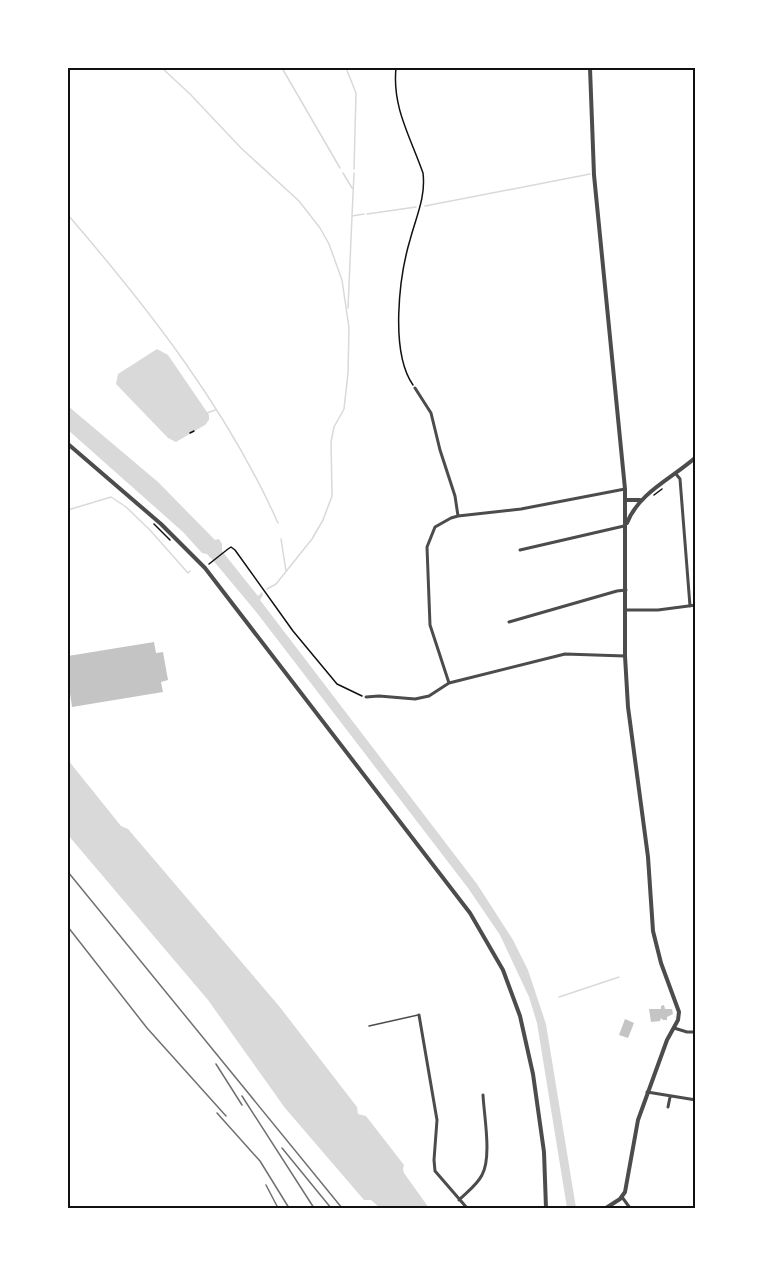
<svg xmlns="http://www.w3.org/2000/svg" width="763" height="1276" viewBox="0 0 763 1276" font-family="Barlow,sans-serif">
	<rect width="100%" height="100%" fill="#fff"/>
	<!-- water -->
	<path fill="#d9d9d9" d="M157,349L168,355L209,415V420L205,425L176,442L168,438L116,384L118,374Z
		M68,406L158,482L215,540L219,539L222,544V551L258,596L262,592L263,595L260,600L477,884L513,940L528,970L546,1024L576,1208H567L537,1023L529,997L500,935L468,888L257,613L217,565L207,554L202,553L183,532L68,430Z
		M68,760L121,826L128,829L279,1006L357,1107L358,1114L366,1116L404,1165L403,1169L404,1173L429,1208H380L371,1200H364L285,1108L208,1000L68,835Z"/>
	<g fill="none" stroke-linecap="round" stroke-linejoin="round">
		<!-- stream -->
		<path stroke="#d9d9d9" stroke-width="1.5" d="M162,68L190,94L241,148L299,201L320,228L329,244L342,280L349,328L348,373L344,409L334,427L331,442L332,496L323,520L312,539L276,584L267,589
			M282,68L340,168
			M346,68L356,93L354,169
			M343,173L352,188
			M425,206L590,174
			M367,214L416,207
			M68,215C149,309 227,409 278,523
			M352,216L354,173
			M348,308L352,216L364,214
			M207,413L215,410
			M68,510L111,497L126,507L149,529L188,573L190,571
			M281,539L286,571
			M559,997L619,977"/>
	</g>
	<!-- building -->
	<path fill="#c4c4c4" d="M154,642L156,653L163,652L168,680L161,682L163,692L72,707L68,680V656Z
		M664,1005L665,1009H672L673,1014L667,1017V1020H663L661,1018L660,1021L651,1022L649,1009H661V1006Z
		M625,1019L634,1023L628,1038L619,1035Z"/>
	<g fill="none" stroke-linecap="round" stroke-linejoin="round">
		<!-- path -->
		<path stroke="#111" stroke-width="1.5" d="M396,68C392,107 410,136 423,173C426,197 416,217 410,240C399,277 390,352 413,385
			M190,433L194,431
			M654,495L662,489
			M154,524L170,540
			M209,564L228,549L231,547L235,550L293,631L337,684L362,696"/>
		<!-- service -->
		<path stroke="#4c4c4c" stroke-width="1.5" d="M369,1026L418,1015"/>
		<!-- minor -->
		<path stroke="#4c4c4c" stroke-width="3" d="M415,388L431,413L440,450L455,496L458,516
			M676,474L680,479L690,606
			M520,550L624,526
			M626,610H658L696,605
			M509,622L617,591L626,590
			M449,683L430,625L427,547L435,527L451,518L458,516L521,509L625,489
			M366,697L379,696L415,699L429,696L449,683L565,654L625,656
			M419,1015L437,1120L434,1160L435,1171L467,1208
			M674,1028L687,1032H696
			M647,1092L696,1100
			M668,1107L670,1097
			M622,1197L630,1208
			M459,1200C467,1192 477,1185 482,1175C492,1157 484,1116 483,1095"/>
		<!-- tertiary -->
		<path stroke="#4c4c4c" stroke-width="4" d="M590,68L594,175L625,489V656L628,707L648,857L653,931L661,963L679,1012L678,1020L667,1040L638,1120L625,1192L620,1199L606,1208
			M68,444L161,524L205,568L470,913L503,970L520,1016L533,1074L544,1152L546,1208
			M626,500H640
			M627,523C639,492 673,478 696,457"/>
		<!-- rail -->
		<path stroke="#707070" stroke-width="1.5" d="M68,872L342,1208
			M68,927L147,1028L226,1116
			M216,1064L242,1105
			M242,1096L314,1208
			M217,1113L260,1161L289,1208
			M282,1148L331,1208
			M266,1185L278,1208"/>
	</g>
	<!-- border -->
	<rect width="763" height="1276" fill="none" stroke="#ffffff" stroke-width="138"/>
	<rect x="69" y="69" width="625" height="1138" fill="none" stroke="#111" stroke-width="2"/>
</svg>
